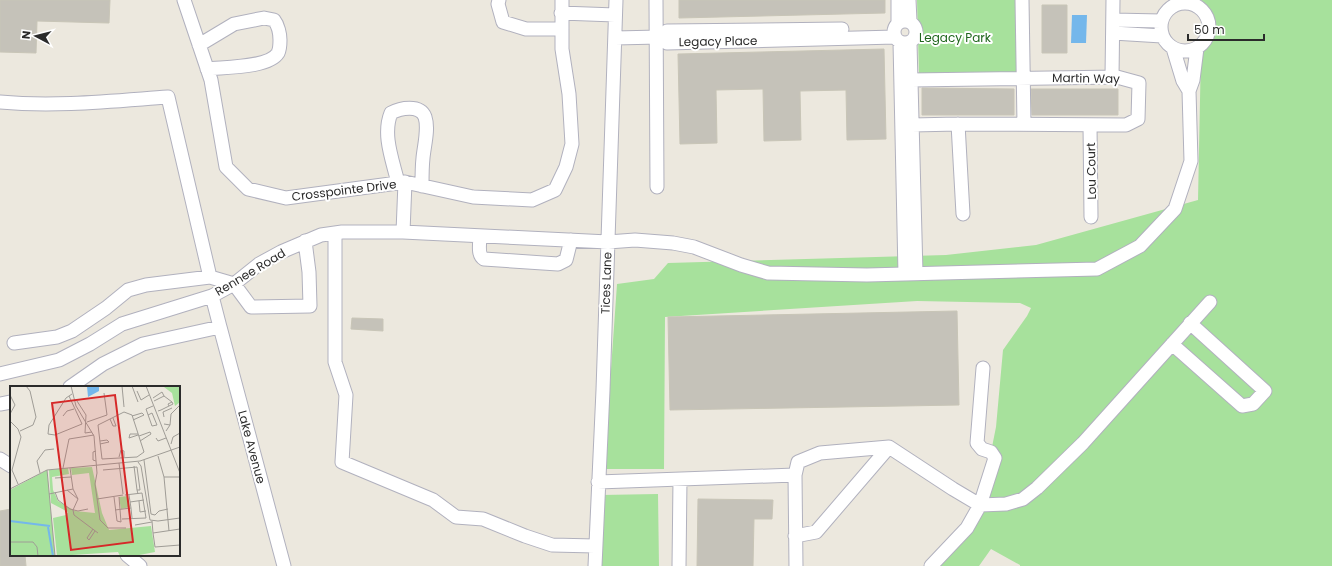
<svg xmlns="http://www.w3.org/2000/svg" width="1332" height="566" viewBox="0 0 1332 566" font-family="Poppins,sans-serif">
	<rect width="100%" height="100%" fill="#ece8de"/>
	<!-- green -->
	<path fill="#a7e19c" d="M917,0H1017L1019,72L919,74Z
		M1202,0H1332V566H1020V565L991,549L979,566H935L970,527L989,462L996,427L1003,350L1027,316L1031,308L1020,303L917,301L665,317L664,469H604L617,284L654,279L668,263L946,255L1036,245L1198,200Z
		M658,494L659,566H600L601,495Z"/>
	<!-- water -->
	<path fill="#74b7eb" d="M1072,15H1087L1086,43H1071Z"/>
	<!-- building -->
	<path fill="#c5c2b9" stroke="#c8c5b7" d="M0,0H110L109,23L37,21L36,53L0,52Z
		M679,0H885V13L679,18Z
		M1042,5H1067V53H1042Z
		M884,49L886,139L847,140L846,90L800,91L801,140L764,141L763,89L716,90L717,143L680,144L678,54Z
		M922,88L1014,89V115H922Z
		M1031,89H1118V115H1032Z
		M957,311L959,405L670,410L668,317Z
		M352,318L383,319V331L351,329Z
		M698,499L773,500L772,519H754L753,566H697Z
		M11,509V555H25L26,566H0V511Z"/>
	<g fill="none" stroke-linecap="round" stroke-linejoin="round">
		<!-- minor casing -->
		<g stroke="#b1b1be" stroke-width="15">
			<path id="minor" d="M184,0L211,80L226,167L248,189L286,198L405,182L473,197L532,200L555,190L566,167L572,144L569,94L562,49V0
				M499,0L498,4L503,22L526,29H562
				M656,0L657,187
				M898,0V23
				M909,0L910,21
				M1022,0L1024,124
				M1161 27a24 24 0 1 1 48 0a24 24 0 1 1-48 0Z
				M561,13L615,15
				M1113,20L1161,21
				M894 32a11 11 0 1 1 22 0a11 11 0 1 1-22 0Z
				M1113,33L1162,36
				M659,37L667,43L895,37
				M659,37L667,31L842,29
				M615,38L659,37
				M900,42L905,274
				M910,43L916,274
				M199,45L234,24L264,18L274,20C278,25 280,34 280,40C280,44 280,49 278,53C269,68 224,67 207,69
				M1173,48L1183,81L1189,91
				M1112,77L1113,0
				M911,80L1117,77L1139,83L1138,119L1126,125L958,124L912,125
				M0,102C56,107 112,101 168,97L210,277
				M958,124L963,214
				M1090,125L1091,217
				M398,183C393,161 382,135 391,113C400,108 420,104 425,117C429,129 424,146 423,158C422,167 422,176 422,186
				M403,232L405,182
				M335,233V362L346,395L342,462L433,500L456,517L483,519L525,536L552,545L595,546
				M480,236C480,243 477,255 484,259L558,264L566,260L571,240
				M212,296L220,327
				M14,343L57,337L72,331L106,308L128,290L146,285L210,277L234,284L251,307L310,306L309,272L305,241
				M1172,344L1242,406L1253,404L1265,391L1190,323
				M0,374L59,360L90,344L122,324L212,296L234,284L259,264L281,252L321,235L342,232H403L608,242L635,240L673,243L694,247L741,265L768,273L867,275L1097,269L1140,246L1175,209L1191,161L1189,91L1193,80L1197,48
				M70,387L103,364L143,344L220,327L284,566
				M0,404L11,402
				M0,459L11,466
				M795,475L798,462L820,453L889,447L953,489L980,505L1006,504L1023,499L1037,488L1083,443L1210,302
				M598,482L795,475L796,566
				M795,536L816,532L889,447
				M127,555L140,566
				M595,566L603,390L616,0
				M679,566L680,480
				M931,566L967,528L980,505L995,458L991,452L982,449L977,443L983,368"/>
		</g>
		<!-- minor -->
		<use href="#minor" stroke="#fff" stroke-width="13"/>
	</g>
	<g text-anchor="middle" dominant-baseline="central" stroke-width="4" stroke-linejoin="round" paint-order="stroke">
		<!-- park labels -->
		<g font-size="12" fill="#1f661c" stroke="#fff">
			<text x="955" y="37">Legacy Park</text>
		</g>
		<!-- street labels -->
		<g font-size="12" fill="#2b2b2b" stroke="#fff">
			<text transform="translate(718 41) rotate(-1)">Legacy Place</text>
			<text transform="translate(1086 78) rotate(1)">Martin Way</text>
			<text transform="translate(1091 171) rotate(-91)">Lou Court</text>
			<text transform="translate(344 190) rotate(-7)">Crosspointe Drive</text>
			<text transform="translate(250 272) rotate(-31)">Rennee Road</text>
			<text transform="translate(606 283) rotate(-88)">Tices Lane</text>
			<text transform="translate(252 447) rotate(75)">Lake Avenue</text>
		</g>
	</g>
	<!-- overview -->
	<g transform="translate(10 386)">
		<rect width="170" height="170" fill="#ece8de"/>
		<path d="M170,0V16L165,20L162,7L154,1ZM82,81L92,127L99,144L141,140L145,166L124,170H110L108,166L47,170L43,132L56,129L58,126L41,117L39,84L58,82L59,88L42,91L43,104L48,115L65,125L85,127L79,87L62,89L61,82ZM37,84L45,170H0V104ZM118,110L120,121L111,123L109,111Z" fill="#a7e19c"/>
		<path d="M77,0H89V5L78,11Z" fill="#74b7eb"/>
		<path fill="none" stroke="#74b7eb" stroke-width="2" d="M0,135L40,140M38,141L43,170"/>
		<path fill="none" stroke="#9f9c96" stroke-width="1" d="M61,0L66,20L84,50L87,87L85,98L90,134L98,142H116M112,0L114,21M122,0L128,16M136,0L170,87M127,5L131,14L139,9M0,9L5,19L0,28M59,10L72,38L45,49L38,48L39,39L56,12L62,8M143,12L152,6L154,10M67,15L76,29L75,47L82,46M144,15L154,10L162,16M148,25L151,24L163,18L162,16L158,18L159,20M114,26L122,29L134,66L127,71L92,73L88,39ZM138,29L142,27L147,39L142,40L136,23L143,20M53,30L57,25L64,23M122,30L132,27L134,29L123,34M154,31L153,26L162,22M100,33L103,40H106L103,32M0,35L8,43L11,51L2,84L8,98M77,36L97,29L94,7M154,38L160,39L156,45M160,39L161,28L170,19M10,45L23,39L26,31L20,5L16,0M128,48H120L119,52L128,49M129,50L140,46L141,48L130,55M146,52L148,55L156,52M90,55L97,54L99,56L90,58M161,58L163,51L170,47M86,65L83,66V74L86,75M148,70L154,91H170M109,71L111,64L114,65V71M134,74L141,128L145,129L149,125L158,123M128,76L131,80L140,134L148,135L170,132M109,77L113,108M124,80L127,104M53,82L59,53L84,49M37,84L45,170M93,84L127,81L130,104H127L128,108M30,87L27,75L35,64L44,63M154,91L159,145M45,92L61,91M0,103L37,84L130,75L170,61M63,103L68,113L63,124L64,129L88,147M57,104L68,113M45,106L48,114L60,123L68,125L78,123M39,108L63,103L60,82M115,109L132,107M119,109L121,122M104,111L107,135L111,136L109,111M87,113L113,109M129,115L130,126L136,125M120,116L134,114M105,124L121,122L122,132M112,133L136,132L132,107M142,135L143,147L170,143M125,139L142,136M83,143L77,152L79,154L85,145M143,147L145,161L170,159M0,156H23L27,161L28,170"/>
		<path fill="#d62828" fill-opacity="0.15" stroke="#d62828" stroke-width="2" d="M105,9L123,156L61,164L42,17Z"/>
		<rect width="170" height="170" fill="none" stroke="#2b2b2b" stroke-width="2"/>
	</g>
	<!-- north arrow -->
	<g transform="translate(36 36) rotate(277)" stroke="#ffffff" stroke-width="3" paint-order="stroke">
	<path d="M0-3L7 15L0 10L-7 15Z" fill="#2b2b2b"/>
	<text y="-6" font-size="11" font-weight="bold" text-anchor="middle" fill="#2b2b2b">N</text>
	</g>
	<!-- scale -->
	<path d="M1188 34v6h76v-6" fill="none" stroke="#2b2b2b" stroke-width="2"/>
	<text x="1194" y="34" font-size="12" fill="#2b2b2b" stroke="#ffffff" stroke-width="3" paint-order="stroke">50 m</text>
</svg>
